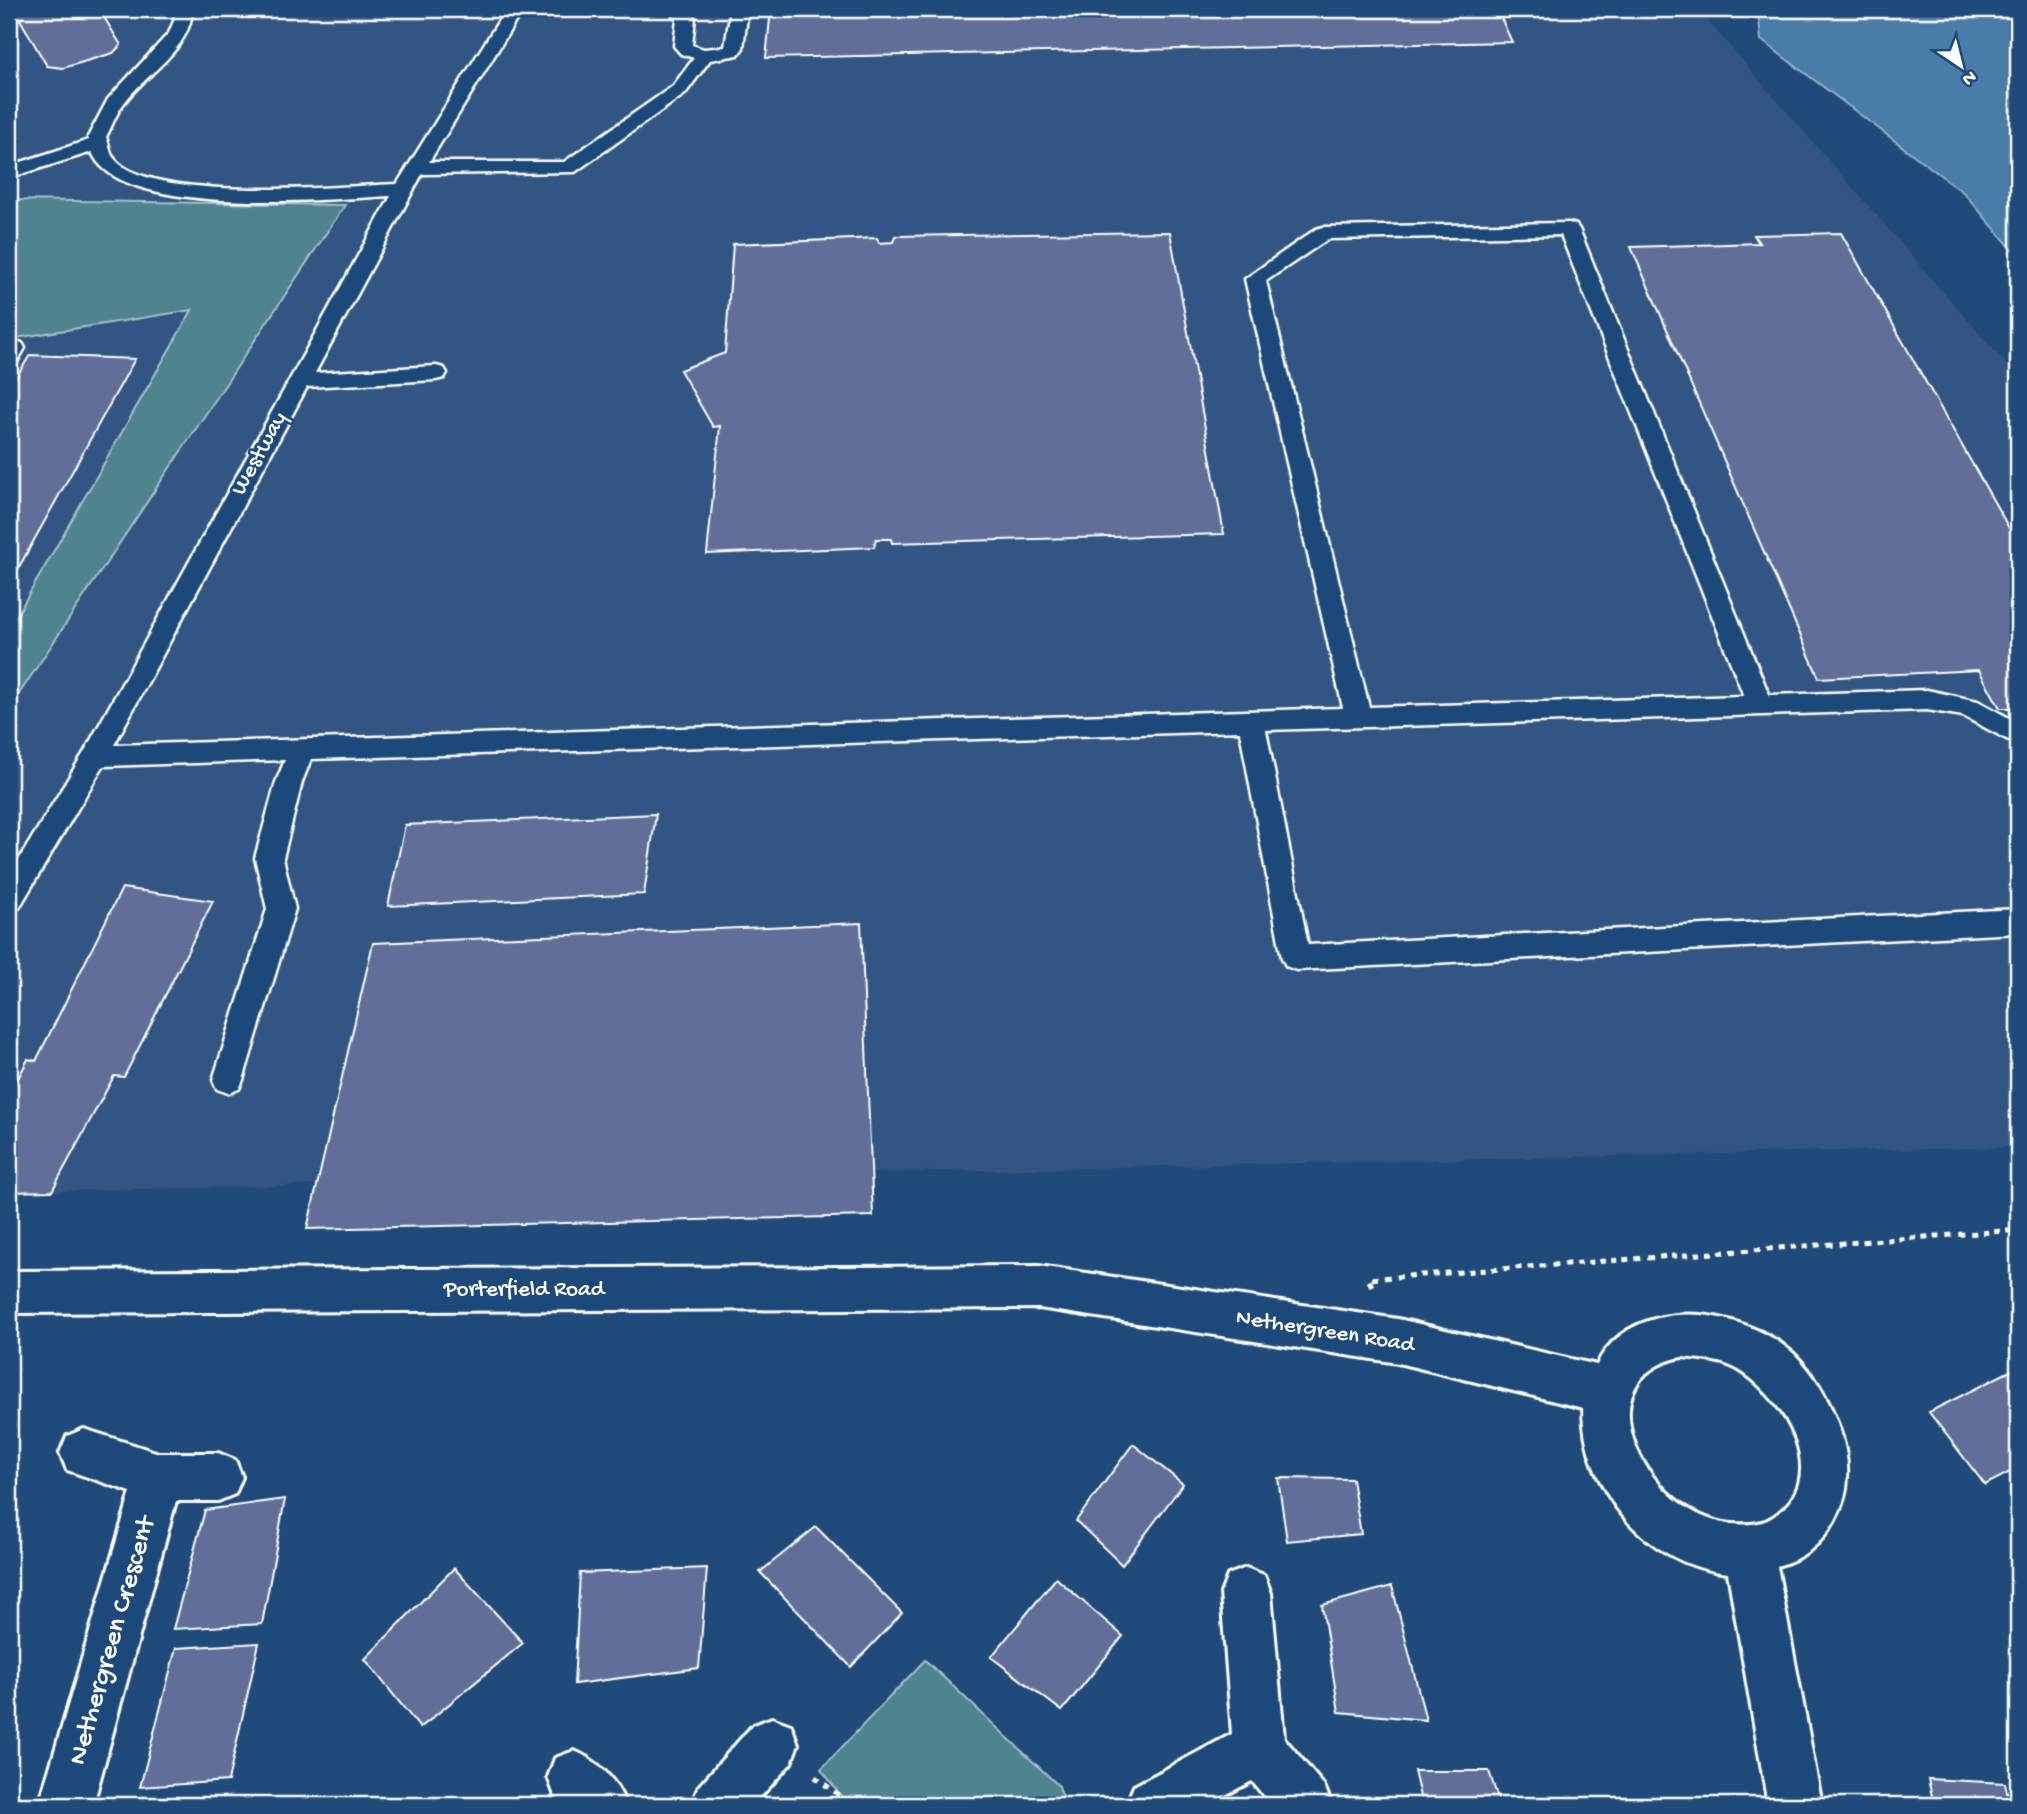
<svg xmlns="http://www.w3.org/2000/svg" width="2027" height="1814" viewBox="0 0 2027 1814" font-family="'Gochi Hand',sans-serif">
	<rect width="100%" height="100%" fill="#1f4a7a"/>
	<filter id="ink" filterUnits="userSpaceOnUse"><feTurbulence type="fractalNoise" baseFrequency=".0143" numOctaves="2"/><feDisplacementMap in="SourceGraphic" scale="14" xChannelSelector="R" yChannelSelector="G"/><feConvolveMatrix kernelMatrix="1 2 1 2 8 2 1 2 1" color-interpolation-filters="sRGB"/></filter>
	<g filter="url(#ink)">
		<!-- built -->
		<path fill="#325584" d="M9,9H1707L1708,21L2018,378V1147L9,1192Z"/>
		<!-- green -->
		<path fill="#4f838f" stroke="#a7c1c7" stroke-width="2" d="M9,200L345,205L9,709V629L192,310L9,339Z
			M925,1660L1059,1786L1065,1805H848L821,1769Z"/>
		<!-- water -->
		<path fill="#497ba6" stroke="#92b0ca" stroke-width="2" d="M1758,9H2018V256L1964,193L1761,40Z"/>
		<!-- building -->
		<path fill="#606e9a" stroke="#fff" stroke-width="2" d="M14,9H99L121,45L113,53L63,68L47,66Z
			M771,9H1497L1512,42L766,58Z
			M1170,232L1224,534L892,543L891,539H876L874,547L707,554L720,426L713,427L680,370L725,353L733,244L877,238L879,243L893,242L895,236Z
			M1841,233L2018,544V708H2000L1979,670L1819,678L1631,247L1759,243L1754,235Z
			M30,355L135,359L9,585V389Z
			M656,814L644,894L388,906L405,825Z
			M122,888L213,901L124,1077L114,1076L52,1191L9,1192V1096L28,1059L36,1061Z
			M861,923L873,1216L307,1229L373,943Z
			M2018,1367V1468L1985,1485L1929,1412Z
			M1133,1444L1183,1484L1122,1565L1076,1521Z
			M1278,1478L1352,1479L1361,1534L1287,1541Z
			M285,1499L262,1624L173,1629L205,1510Z
			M816,1527L902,1613L851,1667L760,1572Z
			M454,1568L523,1643L420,1728L365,1659Z
			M707,1568L699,1668L574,1684L580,1573Z
			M1056,1578L1123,1636L1062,1711L991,1657Z
			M1392,1586L1426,1720L1339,1712L1322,1605Z
			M259,1643L228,1781L140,1787L176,1648Z
			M1414,1771H1489L1500,1805H1422Z
			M1928,1779L2005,1783L2010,1805H1934Z
			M224,1800V1805H155Z"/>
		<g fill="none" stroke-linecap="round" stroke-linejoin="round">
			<!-- service casing -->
			<g stroke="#fff" stroke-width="5">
				<path id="service" d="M176,9H192C191,50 146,73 124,103C116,113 112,126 106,137C109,143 109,151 113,157C146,204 342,186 397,184L506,9H523L429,162H564L673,86L694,58L681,54L674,46L677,19L667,9C679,9 687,7 695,18L692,45L704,49L725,47L731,9H748L743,48L738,55L710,60L685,94L575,172L422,174L315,373L436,366L444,368L447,373L444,378L436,380L307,387L114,745L1343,708L1245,279L1316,229L1323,227L1569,223L1576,225L1579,229L1769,695L1927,690L1978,701L2018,723V745L1963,716L1927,710L1266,730L1308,945L2018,909V933L1296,970L1286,966L1282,958L1240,731L311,759L302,782L283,858L295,909L243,1080L239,1089L228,1093L217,1089L213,1080L267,909L255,858L276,782L285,760L103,766L19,908L9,911V876L86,749L391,196C330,199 118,219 92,152L9,178V166L89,140L88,137L108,99L169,33L174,21ZM1561,235L1744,696L1369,707L1266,281L1328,239Z
					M14,341L22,343L25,348L17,362L9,364V343Z"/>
			</g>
			<!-- minor casing -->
			<g stroke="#fff" stroke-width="6">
				<path id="minor" d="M84,1429L159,1453H218L235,1460L242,1477L235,1494L218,1501H176L93,1805H39L131,1492L67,1470L60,1453L67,1436Z
					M1246,1568L1264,1575L1271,1593L1284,1738L1324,1786L1332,1805H1271L1252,1781L1206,1805H1126L1134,1786L1232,1734L1221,1593L1228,1575Z
					M772,1718L791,1725L798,1744L791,1763L753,1805H691L699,1786L753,1725Z
					M574,1751C599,1761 616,1780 626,1805H564L555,1796L548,1777L555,1758Z"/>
			</g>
			<!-- tertiary casing -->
			<g stroke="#fff" stroke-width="6">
				<path id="tertiary" d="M1039,1266L1398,1319L1597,1365C1608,1340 1631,1325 1658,1318C1702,1307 1759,1323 1793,1353C1814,1373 1828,1398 1838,1425C1850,1458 1852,1490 1834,1522C1821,1545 1802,1559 1777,1566L1822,1805H1768L1728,1573C1646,1565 1583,1489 1583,1408L1398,1363L1039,1308L9,1313V1271ZM1682,1357C1700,1359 1723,1360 1739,1370C1785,1398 1833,1478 1773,1517C1761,1525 1746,1525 1732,1524C1646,1516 1577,1378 1682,1357Z"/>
			</g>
			<!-- path -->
			<path stroke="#fff" stroke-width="5" stroke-dasharray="6 6" stroke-linecap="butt" d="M1372,1286L1368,1279L2018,1230
				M815,1777L852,1805"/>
			<!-- service -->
			<use href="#service" fill="#1f4a7a" fill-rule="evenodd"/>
			<!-- minor -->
			<use href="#minor" fill="#1f4a7a" fill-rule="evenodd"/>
			<!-- tertiary -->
			<use href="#tertiary" fill="#1f4a7a" fill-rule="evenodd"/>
		</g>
	</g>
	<g text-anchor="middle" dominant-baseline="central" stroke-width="5" stroke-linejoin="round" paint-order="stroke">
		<!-- street labels -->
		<g font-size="23" fill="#fff" stroke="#1f4a7a">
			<text transform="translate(260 454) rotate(-61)">Westway</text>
			<text x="524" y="1290">Porterfield Road</text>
			<text transform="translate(1325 1332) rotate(9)">Nethergreen Road</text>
		</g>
		<!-- near-street labels -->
		<g font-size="28" fill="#fff" stroke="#1f4a7a">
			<text transform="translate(113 1641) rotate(-74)">Nethergreen Crescent</text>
		</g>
	</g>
	<!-- margin -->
	<rect width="2027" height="1814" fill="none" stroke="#1f4a7a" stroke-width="35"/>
	<rect x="18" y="18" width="1992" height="1779" fill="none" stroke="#fff" stroke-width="2.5" filter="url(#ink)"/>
	<!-- north arrow -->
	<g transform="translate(1961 66) rotate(145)" stroke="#1f4a7a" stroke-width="5" paint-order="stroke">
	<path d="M0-5L12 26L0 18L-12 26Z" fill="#ffffff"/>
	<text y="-10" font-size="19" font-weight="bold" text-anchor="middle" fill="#ffffff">N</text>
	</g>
</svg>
